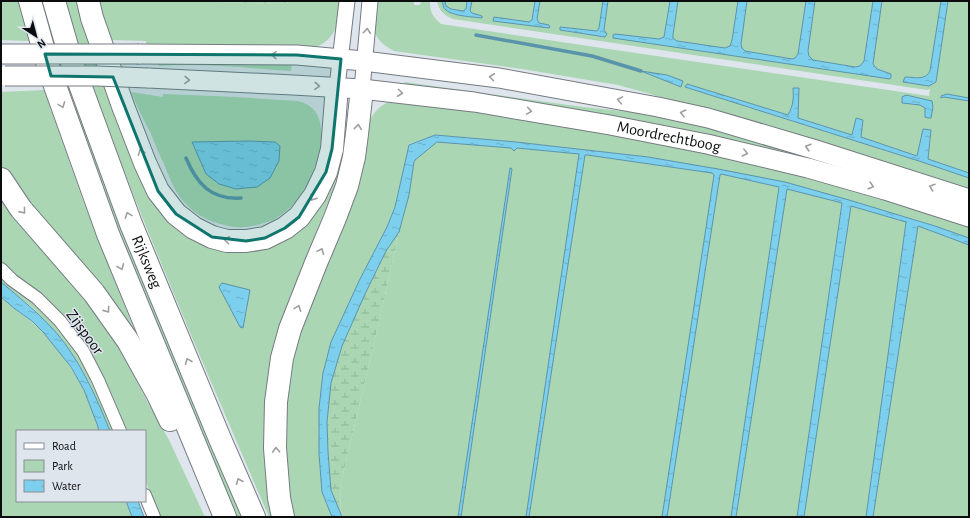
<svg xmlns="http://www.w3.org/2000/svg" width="970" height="518" viewBox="0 0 970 518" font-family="'Alegreya Sans',sans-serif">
	<defs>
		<pattern id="wetland-marsh" width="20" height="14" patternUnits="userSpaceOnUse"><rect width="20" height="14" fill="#aad6b3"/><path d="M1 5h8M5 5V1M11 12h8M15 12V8" fill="none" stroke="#91b699"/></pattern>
		<pattern id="water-ripples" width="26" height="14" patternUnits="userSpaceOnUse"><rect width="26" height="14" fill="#7dcfee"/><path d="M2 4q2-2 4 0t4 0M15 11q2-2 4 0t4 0" fill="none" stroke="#6bb1cb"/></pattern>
	</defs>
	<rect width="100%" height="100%" fill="#dfe5ed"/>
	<!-- green -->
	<path fill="#aad6b3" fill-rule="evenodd" d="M1,1H18L29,41L1,40Z
		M38,1H45L246,517H235L146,307L67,94Z
		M65,1H78L175,225L270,246L342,133L347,135L342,160L333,190L295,285L283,339L278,517H269C244,459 219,400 194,342C147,230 100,118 65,1Z
		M98,1H213L216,2L281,4L292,1H340C337,24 338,38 314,48H211L146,45V41L111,40Z
		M374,1H414V5H420L421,1H430C430,12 432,16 441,24L595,47L929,96L930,89L927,90L453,19C444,15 439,11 437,1H442C443,5 445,10 449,12C454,16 474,17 482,18V16L472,13L470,11L472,1H535L532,20L529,22L494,17L549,25L539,23L537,19L540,1H603L599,28L597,32L560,27V30L605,37L604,30L608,1H670L664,37L660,40L615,34L891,74L877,69L873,64L882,1H941L930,71C925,81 914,77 905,77L903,82L929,86L936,82L948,1H969V98L947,94L941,98L944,97L969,101V173L928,159L931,130L923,129L917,156L861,137L863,120L856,118L852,135L798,118V88H793C794,99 793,105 788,115L687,84L686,87L792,121L922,162L969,178V192L647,93L618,85L522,69L394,51C369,38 373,25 374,1Z
		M445,1H467L466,9L463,11L451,9L446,6Z
		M678,1H738L732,40L730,46L725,48L677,41L673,38V35Z
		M747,1H806L798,54L795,58L792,59L745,51L742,48L741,44Z
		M815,1H873L864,61L860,66L855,67L813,60L809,56L808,51Z
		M158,61H292L291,71C247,68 202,63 159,66Z
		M405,82L583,107L679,117L905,184L404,87Z
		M44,90L84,203L150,370L1,169V92Z
		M131,92L163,97V94L236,97L297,101C339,109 317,170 302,193C296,203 283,215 273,220C270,221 267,222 264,223C251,227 239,229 225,225C210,222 196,215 186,204C175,193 170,179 164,164C159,154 155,144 151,134C144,120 137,107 131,92ZM249,141L275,142L280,146L236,189L219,184L206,174L192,143Z
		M394,100L586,126L814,177L969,225V238L935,226L914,219L785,183L648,157L516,142L435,135L409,144L395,207L387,227L360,279L323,373L319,408V454L322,492L332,517H292L285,462L287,400L292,363L300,330L325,267L353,203L359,186L366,152L369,123C373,111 382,104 394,100Z
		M437,142L511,148L514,151L517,148L580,154L526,517H461L512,169L482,357L458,517H342L341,514L340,487L378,326L399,232L409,195L414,162L415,160Z
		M585,155H587L712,173L714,175L662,517H529Z
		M721,174L779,187L731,517H667L719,175Z
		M787,189L842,202L797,517H736Z
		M1,195L102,318L126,361L148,403L169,440L205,517H160L145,480V431H125L101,373L1,264Z
		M851,206L906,222L866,517H804Z
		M918,226L969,245V517H873Z
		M1,275L35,303L67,337L92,375L114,431H110L90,384L82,370L61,338L33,308L1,282Z
		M1,297C6,302 12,307 17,311C22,315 28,318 32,322C62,349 90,392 99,431H17V501H126L132,517H1Z"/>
	<!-- wetland -->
	<path fill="url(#wetland-marsh)" d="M213,1H292L281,4L216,2Z
		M399,232L378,326L340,487L341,514L331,490L328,452L327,422L331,383L342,346L365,294L386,251Z"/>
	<!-- water -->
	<path fill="url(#water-ripples)" stroke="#5a94ab" d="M442,1H445L446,6L451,9L463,11L466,9L467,1H472L470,11L472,13L482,16V18C473,17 452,16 446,10C443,8 443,4 442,1Z
		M535,1H540L537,19L539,23L549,25L550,27L549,28L493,21L494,17L529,22L532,20Z
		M603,1H608L604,30L607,34L605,37L560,30V27L597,31L599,28Z
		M670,1H678L673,35V38L677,41L725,48L730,46L732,40L738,1H747L741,44L742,48L745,51L792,59L795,58L798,54L806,1H815L808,51L809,56L813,60L855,67L860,66L864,61L873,1H882L873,64L877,69L891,74V77L890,79L613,38V35L615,34L659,39L664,37Z
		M941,1H948L936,82L929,86L903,82L905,77C914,77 925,81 930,71Z
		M641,71L667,75L683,81L681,87Z
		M687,84L788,115C793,106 794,98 793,88H799L798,118L852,135L856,118L863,120L861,137L917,156L923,129L931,130L928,159L969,173V178L922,162L685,87Z
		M947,94L969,98V101L944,97L941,98V96Z
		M906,95L932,101L933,107L931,118H928L925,117V108L920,105L902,103V97Z
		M435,135L516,142L648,157L718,169L785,182L849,200L935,226L969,238V245L918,226L873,517H866L906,222L851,206L804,517H797L842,203L787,189L736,517H731L779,187L721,174L720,175L667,517H662L714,175L712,173L587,155H585L529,517H526L579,154L517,148L514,151L511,148L437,142L415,160L414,162L409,195L399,232L386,251L365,294L342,346L331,383L327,422L328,452L331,490L342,517H332L322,492L319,454V408L323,373L331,342L360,279L387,227L395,207L409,145Z
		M249,141L275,142L280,146L279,161L270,178L257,187L236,189L219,184L206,174L192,142Z
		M510,168H511L512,169L461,517H458Z
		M1,282C27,304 54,325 72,354C88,378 99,404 110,431H99L97,424L84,390L71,367L43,332L32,321L15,309L1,297Z
		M222,283L250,290L243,328L240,327L219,287Z
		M126,501H138L144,517H132Z"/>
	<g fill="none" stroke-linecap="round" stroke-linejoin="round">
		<!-- stream -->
		<path stroke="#5a94ab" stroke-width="3.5" d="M476,35L592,56L641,71
			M186,158C197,184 211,200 241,198"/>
		<!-- minor casing -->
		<g stroke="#767b82" stroke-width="14">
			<path id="minor" d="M1,269L12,280L37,298L60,321L83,351L98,380L120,431
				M145,495L154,517"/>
		</g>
		<!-- tertiary casing -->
		<g stroke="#767b82" stroke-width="17">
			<path id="tertiary" d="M337,87L347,1
				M362,89L370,1"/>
		</g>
		<!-- primary casing -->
		<g stroke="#767b82" stroke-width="21">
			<g id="primary">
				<path d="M139,54L297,55L364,61L499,78L658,107L708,118L813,149L969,199"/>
				<path id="s1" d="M148,78L293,85L362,89L474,102L610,125L707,144L808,168L885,190L969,217"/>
			</g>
		</g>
		<!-- motorway casing -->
		<g stroke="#767b82" stroke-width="24">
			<g id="motorway">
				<path d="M30,1L49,69L108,234L225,517"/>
				<path id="s2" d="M54,1L71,60L131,224L220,439L254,517"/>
				<path d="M88,1L92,18L123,106L145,163L158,191L176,214L194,228L212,237L227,241H246L265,238L285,228L299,217L315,195L326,172L332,149L337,87"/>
				<path d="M1,179L21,209L94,293L128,341L158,395L170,420"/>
				<path d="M283,517L279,498L275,448L276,402L282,358L290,329L316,263L335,218L347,186L354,157L357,134L362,89"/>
			</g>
		</g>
		<!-- minor -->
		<use href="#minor" stroke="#fff" stroke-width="12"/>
		<!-- tertiary -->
		<use href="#tertiary" stroke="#fff" stroke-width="15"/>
		<!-- primary -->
		<use href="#primary" stroke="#fff" stroke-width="19"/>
		<!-- motorway -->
		<use href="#motorway" stroke="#fff" stroke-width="22"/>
		<!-- primary-bridge casing -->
		<g stroke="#767b82" stroke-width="21" stroke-linecap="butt">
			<path id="primary-bridge" d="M1,54H139
				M5,76H97L148,78"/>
		</g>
		<!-- primary-bridge -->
		<use href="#primary-bridge" stroke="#fff" stroke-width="19"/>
	</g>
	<!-- one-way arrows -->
	<defs><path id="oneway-chevron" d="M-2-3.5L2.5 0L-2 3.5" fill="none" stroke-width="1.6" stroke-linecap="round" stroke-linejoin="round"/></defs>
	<g stroke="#9d9e9f">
		<use href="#oneway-chevron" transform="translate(367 31) rotate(-85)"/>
		<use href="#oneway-chevron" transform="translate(274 55) rotate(-179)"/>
		<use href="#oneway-chevron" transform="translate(492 77) rotate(-173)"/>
		<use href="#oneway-chevron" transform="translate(187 80) rotate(2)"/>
		<use href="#oneway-chevron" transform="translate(317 86) rotate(3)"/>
		<use href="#oneway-chevron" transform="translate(400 93) rotate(7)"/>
		<use href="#oneway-chevron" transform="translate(620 100) rotate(-170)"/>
		<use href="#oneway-chevron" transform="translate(62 105) rotate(70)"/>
		<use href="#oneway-chevron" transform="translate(529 111) rotate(9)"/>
		<use href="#oneway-chevron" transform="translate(683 113) rotate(-166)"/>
		<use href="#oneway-chevron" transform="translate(358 127) rotate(-84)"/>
		<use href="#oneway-chevron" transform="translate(808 147) rotate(-163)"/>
		<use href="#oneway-chevron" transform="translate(141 152) rotate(-111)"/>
		<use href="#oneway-chevron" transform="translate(745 153) rotate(14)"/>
		<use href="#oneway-chevron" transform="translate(871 186) rotate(16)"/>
		<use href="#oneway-chevron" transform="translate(932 187) rotate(-161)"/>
		<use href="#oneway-chevron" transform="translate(313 198) rotate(123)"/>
		<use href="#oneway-chevron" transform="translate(23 211) rotate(51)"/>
		<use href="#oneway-chevron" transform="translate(128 215) rotate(-110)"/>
		<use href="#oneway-chevron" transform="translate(227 240) rotate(-173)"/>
		<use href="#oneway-chevron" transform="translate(321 251) rotate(-66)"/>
		<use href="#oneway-chevron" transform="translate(121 267) rotate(68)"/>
		<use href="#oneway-chevron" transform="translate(298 308) rotate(-69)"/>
		<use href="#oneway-chevron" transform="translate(107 310) rotate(55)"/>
		<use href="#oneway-chevron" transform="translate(188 361) rotate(-112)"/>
		<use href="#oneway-chevron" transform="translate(276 450) rotate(-93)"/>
		<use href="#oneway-chevron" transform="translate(239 481) rotate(-113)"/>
	</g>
	<!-- marked area -->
	<path fill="#0f766e" fill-opacity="0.2" stroke="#0f766e" stroke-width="3" stroke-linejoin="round" d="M45,54L297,55L341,59L332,149L326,172L299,217L285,228L265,238L246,241L212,237L176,214L158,191L113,77L51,76Z"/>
	<g text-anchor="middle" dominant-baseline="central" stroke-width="3" stroke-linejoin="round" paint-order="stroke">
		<!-- street labels -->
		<g font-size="16" fill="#0a0c0e" stroke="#dfe5ed">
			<text stroke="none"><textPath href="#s1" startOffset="525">Moordrechtboog</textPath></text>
			<text stroke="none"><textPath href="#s2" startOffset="277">Rijksweg</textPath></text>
			<text transform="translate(85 332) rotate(54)">Zijspoor</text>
		</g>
	</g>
	<!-- border -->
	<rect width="970" height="518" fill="none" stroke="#0a0c0e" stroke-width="4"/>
	<!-- legend -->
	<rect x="16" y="430" width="130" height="72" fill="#dfe5ed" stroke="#8a8e94"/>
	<rect x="24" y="443" width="20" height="6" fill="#ffffff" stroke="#8a8e94"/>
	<text x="52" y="450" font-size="12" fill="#0a0c0e">Road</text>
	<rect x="24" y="460" width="20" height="12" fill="#aad6b3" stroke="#8a8e94"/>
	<text x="52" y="470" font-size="12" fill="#0a0c0e">Park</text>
	<rect x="24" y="480" width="20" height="12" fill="url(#water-ripples)" stroke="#8a8e94"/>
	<text x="52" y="490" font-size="12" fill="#0a0c0e">Water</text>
	<!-- north arrow -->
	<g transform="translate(36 36) rotate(144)" stroke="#dfe5ed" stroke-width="3" paint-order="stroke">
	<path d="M0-3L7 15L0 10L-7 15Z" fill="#0a0c0e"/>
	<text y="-6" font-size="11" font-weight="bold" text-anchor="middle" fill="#0a0c0e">N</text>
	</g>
</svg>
